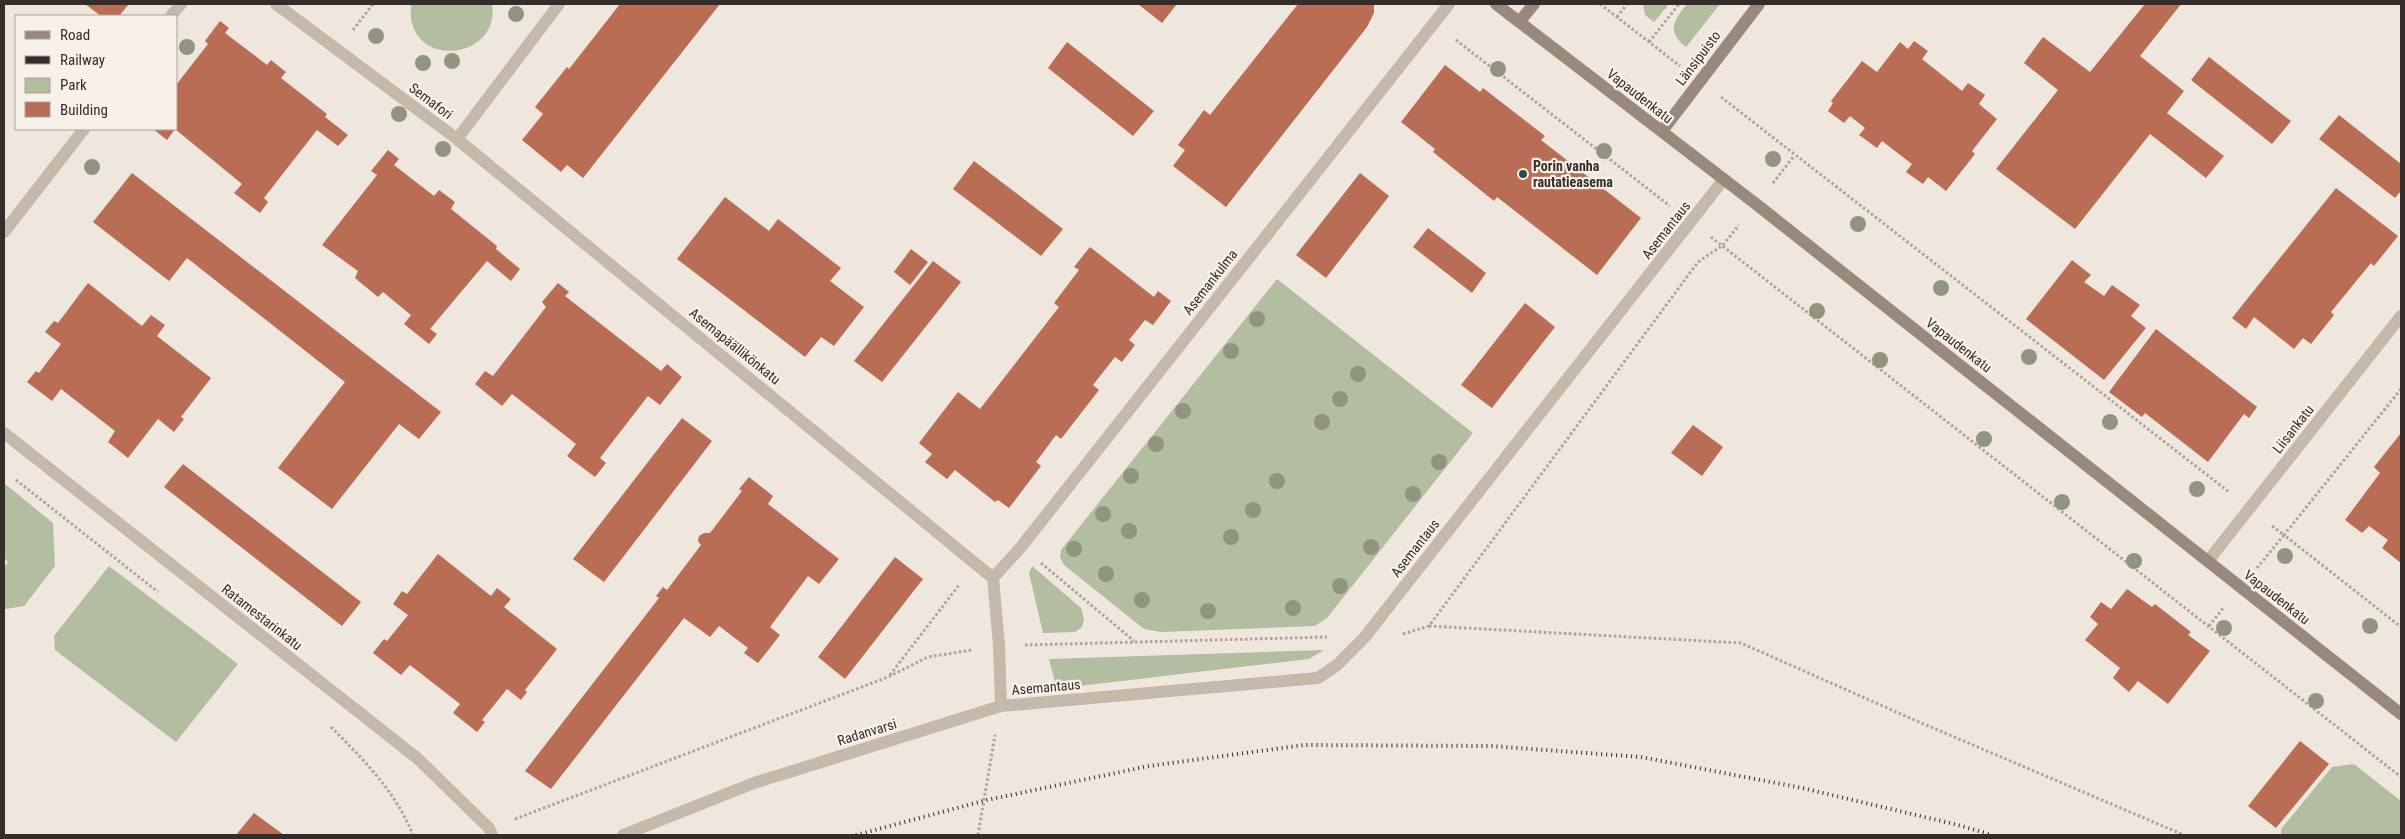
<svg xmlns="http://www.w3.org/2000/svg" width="2405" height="839" viewBox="0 0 2405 839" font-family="'Roboto Condensed',sans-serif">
	<rect width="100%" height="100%" fill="#efe7de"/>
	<!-- green -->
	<path fill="#b3bda0" d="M411,4H492C500,56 423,68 412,23C410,17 411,10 411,4Z
		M1643,4H1669L1654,22L1645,15Z
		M1687,4H1720L1686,47C1666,32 1674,20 1687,4Z
		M1277,279L1473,433L1327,618L1315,626L1161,632L1144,629L1064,565L1060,557L1061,550Z
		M4,483L53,523L55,566L24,606L6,609L4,608V568L8,562L4,558Z
		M109,566L238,664L176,742L55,650L54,636Z
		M1032,566L1081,608L1084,619L1082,627L1075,632L1043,633L1029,573Z
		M1324,650L1309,659L1062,688L1056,686L1049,659Z
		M2354,764L2401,801V835H2281V829L2332,767Z"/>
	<!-- building -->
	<path fill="#b86d54" d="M85,4H129L119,16H101Z
		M620,4H720L583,178L567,165L561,172L522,140L543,114L535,107L567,67L569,69Z
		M1138,4H1177L1162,23Z
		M1298,4H1374V13L1367,27L1226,207L1173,166L1185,150L1178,145L1204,110L1210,115Z
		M2145,4H2181L2140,56L2184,91L2167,113L2224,156L2206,178L2150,134L2075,229L1996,169L2058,90L2024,63L2043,37L2090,72Z
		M220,21L229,28L225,33L267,65L271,60L286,72L281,78L327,114L325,117L348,135L338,146L317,130L264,198L268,202L260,213L234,193L242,184L175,129L167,140L153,129H176V85L208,44L205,41Z
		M1914,41L1928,51L1922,59L1962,91L1968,83L1985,95L1979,104L1997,119L1972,151L1975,154L1946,191L1928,177L1923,184L1906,172L1912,164L1882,141L1877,148L1859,135L1865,128L1850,116L1844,123L1828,111L1833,103L1831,101L1862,61L1877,72L1900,42L1908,49Z
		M1067,42L1154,111L1133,136L1048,68Z
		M2209,57L2291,121L2272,144L2191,80Z
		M1445,65L1480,92L1483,88L1545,136L1541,140L1641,218L1597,275L1497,197L1494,201L1433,152L1435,149L1401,122Z
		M2339,115L2401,164V191L2395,198L2319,139Z
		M388,150L399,159L394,165L434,196L439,190L455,202L451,209L497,246L496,249L520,269L511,281L487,261L430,329L437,334L429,344L404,324L411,315L383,292L378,297L355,278L358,271L322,245L377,175L371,171Z
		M974,161L1063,229L1041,256L953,189Z
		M132,173L441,412L419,439L399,424L332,509L278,468L345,382L187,258L169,281L93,222Z
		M1360,173L1389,196L1326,278L1296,255Z
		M2336,188L2398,236L2374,266L2371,263L2331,312L2334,315L2311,344L2303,338L2294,349L2254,317L2246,329L2232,318Z
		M725,197L769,231L778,219L841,268L830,281L864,307L834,346L821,337L805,357L677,259Z
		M1428,228L1486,273L1472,293L1413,247Z
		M1090,247L1154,297L1158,291L1171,301L1153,325L1145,320L1129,340L1135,345L1122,362L1115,357L1093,385L1099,390L1061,439L1056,435L1036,462L1041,466L1009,508L998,500L995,502L955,470L947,479L925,462L932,454L919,443L958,392L980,409L1059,307L1054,303L1079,270L1074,267Z
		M911,249L928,262L910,285L894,272Z
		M2072,260L2091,275L2084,282L2104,296L2112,285L2140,305L2131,316L2146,328L2104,380L2026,319Z
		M933,261L961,282L882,382L854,361Z
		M88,283L142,326L151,315L165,325L157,336L211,378L181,417L184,419L174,432L158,419L128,458L108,442L115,431L61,389L52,401L27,382L36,371L39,373L61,344L45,332L54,321L58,323Z
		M558,283L569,292L565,296L661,371L667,364L682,377L660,405L648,396L600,458L606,463L595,477L567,456L576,444L512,394L502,406L475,384L485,371L493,376L546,307L542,302Z
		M1525,303L1555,327L1492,408L1461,385Z
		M2156,329L2257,407L2249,418L2244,414L2208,462L2145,413L2142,417L2109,392Z
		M682,418L712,441L604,582L573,559Z
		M1693,425L1723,447L1702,476L1671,453Z
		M2401,433V563L2382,548L2388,540L2369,526L2362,533L2345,520L2380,473L2374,467Z
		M183,464L361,602L342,626L164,487Z
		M749,477L773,496L768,504L839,559L819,584L808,576L770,627L780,635L758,663L744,653L748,648L719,626L710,637L684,618L551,789L525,771L659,598L656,596L663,587L667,590L701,545L698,541L699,536L704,533H710L742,491L739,489Z
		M438,554L491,596L497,588L511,599L504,607L557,649L525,690L527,692L521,700L507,689L482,720L485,722L477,732L453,713L460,704L410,665L401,675L373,653L384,639L387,641L408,615L393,604L402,591L407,594Z
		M895,557L923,579L845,679L818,657Z
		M2127,589L2152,607L2155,604L2191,632L2188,635L2210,651L2168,704L2138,681L2129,692L2113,678L2120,668L2085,640L2098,624L2090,617L2101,602L2111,609Z
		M2300,741L2329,764L2276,828L2248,806Z
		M254,813L284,835H236Z"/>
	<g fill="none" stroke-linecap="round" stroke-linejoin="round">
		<!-- path -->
		<path stroke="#b2a296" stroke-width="3" stroke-dasharray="2.5 2.5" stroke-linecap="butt" d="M1600,4L1680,66
			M1617,17L1627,4
			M353,30L373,4
			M1456,40L1670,206
			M1649,42L1679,4
			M1721,97L2229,492
			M1773,183L1794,156
			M1711,237L2401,777
			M2401,389L2284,535L2401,627
			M16,480L158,592
			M1041,563L1134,641
			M2257,568L2284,535L2271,525
			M1429,626L1741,643L1912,719L2184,835
			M2209,626L2224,607
			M1403,634L1429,626L1698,262L1723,245L1739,225
			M1025,645L1327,637
			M890,675L959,585
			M331,727C363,759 396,792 413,835
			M515,819L888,677L928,657L972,650
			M978,835L995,735"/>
		<!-- street -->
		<path stroke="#c6b8ab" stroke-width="12" d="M276,4L457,139L559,4
			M171,16L181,4
			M457,139L993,578
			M4,232L84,129
			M4,433L417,758L489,828L492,835
			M2208,561L2401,316
			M993,578L1021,547L1449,4
			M1001,706L1318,678L1337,665L1364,638L1724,179
			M623,835L754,783L1001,706L999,645L993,578"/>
		<!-- secondary -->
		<path stroke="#9a887d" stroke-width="12" d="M1496,4L1756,204L2401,714
			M1520,21L1534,4
			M1662,131L1759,4"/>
		<!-- rail -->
		<path stroke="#352d29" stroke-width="4" stroke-dasharray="1 4" stroke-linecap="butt" d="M856,835L987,800L1149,766L1304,745L1491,746L1641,757L1802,788L1958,825L1992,835"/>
	</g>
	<!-- trees -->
	<g fill="#91947e">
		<circle cx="516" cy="14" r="8"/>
		<circle cx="376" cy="36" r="8"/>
		<circle cx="187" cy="47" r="8"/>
		<circle cx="452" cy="61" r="8"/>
		<circle cx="423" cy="63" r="8"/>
		<circle cx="1498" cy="69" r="8"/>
		<circle cx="399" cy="114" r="8"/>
		<circle cx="443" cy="149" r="8"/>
		<circle cx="1604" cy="151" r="8"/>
		<circle cx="1773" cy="159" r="8"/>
		<circle cx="92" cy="167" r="8"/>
		<circle cx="1858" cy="224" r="8"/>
		<circle cx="1941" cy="288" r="8"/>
		<circle cx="1817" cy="311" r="8"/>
		<circle cx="1257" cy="319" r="8"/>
		<circle cx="1231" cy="351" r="8"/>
		<circle cx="2029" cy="357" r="8"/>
		<circle cx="1880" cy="360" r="8"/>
		<circle cx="1358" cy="374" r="8"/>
		<circle cx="1340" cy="399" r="8"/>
		<circle cx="1183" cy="411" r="8"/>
		<circle cx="1322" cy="422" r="8"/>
		<circle cx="2110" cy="422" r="8"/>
		<circle cx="1984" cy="439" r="8"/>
		<circle cx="1156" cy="444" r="8"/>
		<circle cx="1439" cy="462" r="8"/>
		<circle cx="1131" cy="476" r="8"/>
		<circle cx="1277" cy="481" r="8"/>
		<circle cx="2197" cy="489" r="8"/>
		<circle cx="1413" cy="494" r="8"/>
		<circle cx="2062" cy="502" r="8"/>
		<circle cx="1253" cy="510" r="8"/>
		<circle cx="1103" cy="514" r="8"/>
		<circle cx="1129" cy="531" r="8"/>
		<circle cx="1231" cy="537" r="8"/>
		<circle cx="1371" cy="547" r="8"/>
		<circle cx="1074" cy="549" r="8"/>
		<circle cx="2285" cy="556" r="8"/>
		<circle cx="2134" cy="561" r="8"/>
		<circle cx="1106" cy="574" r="8"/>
		<circle cx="1340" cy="586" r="8"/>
		<circle cx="1142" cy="600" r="8"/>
		<circle cx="1293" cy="608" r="8"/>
		<circle cx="1208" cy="611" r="8"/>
		<circle cx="2370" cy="626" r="8"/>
		<circle cx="2224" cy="628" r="8"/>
		<circle cx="2316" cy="701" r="8"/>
	</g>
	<!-- markers -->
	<circle fill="#244e52" stroke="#f8f1ea" stroke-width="2" cx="1523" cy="174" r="5"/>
	<g text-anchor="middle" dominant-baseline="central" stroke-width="4.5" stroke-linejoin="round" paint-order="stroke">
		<!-- street labels -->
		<g font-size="14" fill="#352d29" stroke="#f8f1ea">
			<text transform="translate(1698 58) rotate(-53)">Länsipuisto</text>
			<text transform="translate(1640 96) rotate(38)">Vapaudenkatu</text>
			<text transform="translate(431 101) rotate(37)">Semafori</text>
			<text transform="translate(1666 230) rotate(-52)">Asemantaus</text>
			<text transform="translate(1210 282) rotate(-52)">Asemankulma</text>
			<text transform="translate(1959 345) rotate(38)">Vapaudenkatu</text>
			<text transform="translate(735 346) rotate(39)">Asemapäällikönkatu</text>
			<text transform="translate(2293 429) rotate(-52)">Liisankatu</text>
			<text transform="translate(1415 548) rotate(-52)">Asemantaus</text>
			<text transform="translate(2277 597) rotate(38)">Vapaudenkatu</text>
			<text transform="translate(262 617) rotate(38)">Ratamestarinkatu</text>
			<text transform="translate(1046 687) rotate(-5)">Asemantaus</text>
			<text transform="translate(867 732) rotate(-17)">Radanvarsi</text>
		</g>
		<!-- poi labels -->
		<g font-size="14" font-weight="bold" fill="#352d29" stroke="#f8f1ea" text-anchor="start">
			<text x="1533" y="166">Porin vanha<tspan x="1533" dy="16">rautatieasema</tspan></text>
		</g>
	</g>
	<!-- border -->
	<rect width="2405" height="839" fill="none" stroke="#352d29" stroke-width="10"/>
	<!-- legend -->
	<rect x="15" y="15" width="162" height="115" fill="#f8f1ea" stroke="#aaa39d"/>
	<rect x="25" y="31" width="25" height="8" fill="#9a887d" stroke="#aaa39d"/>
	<text x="60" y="40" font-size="15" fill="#352d29">Road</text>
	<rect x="25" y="56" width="25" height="8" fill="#352d29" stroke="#aaa39d"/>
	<text x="60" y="65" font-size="15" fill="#352d29">Railway</text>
	<rect x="25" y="78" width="25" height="15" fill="#b3bda0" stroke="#aaa39d"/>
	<text x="60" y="90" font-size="15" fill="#352d29">Park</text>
	<rect x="25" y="102" width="25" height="15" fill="#b86d54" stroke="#aaa39d"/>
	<text x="60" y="115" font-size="15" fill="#352d29">Building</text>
</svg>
